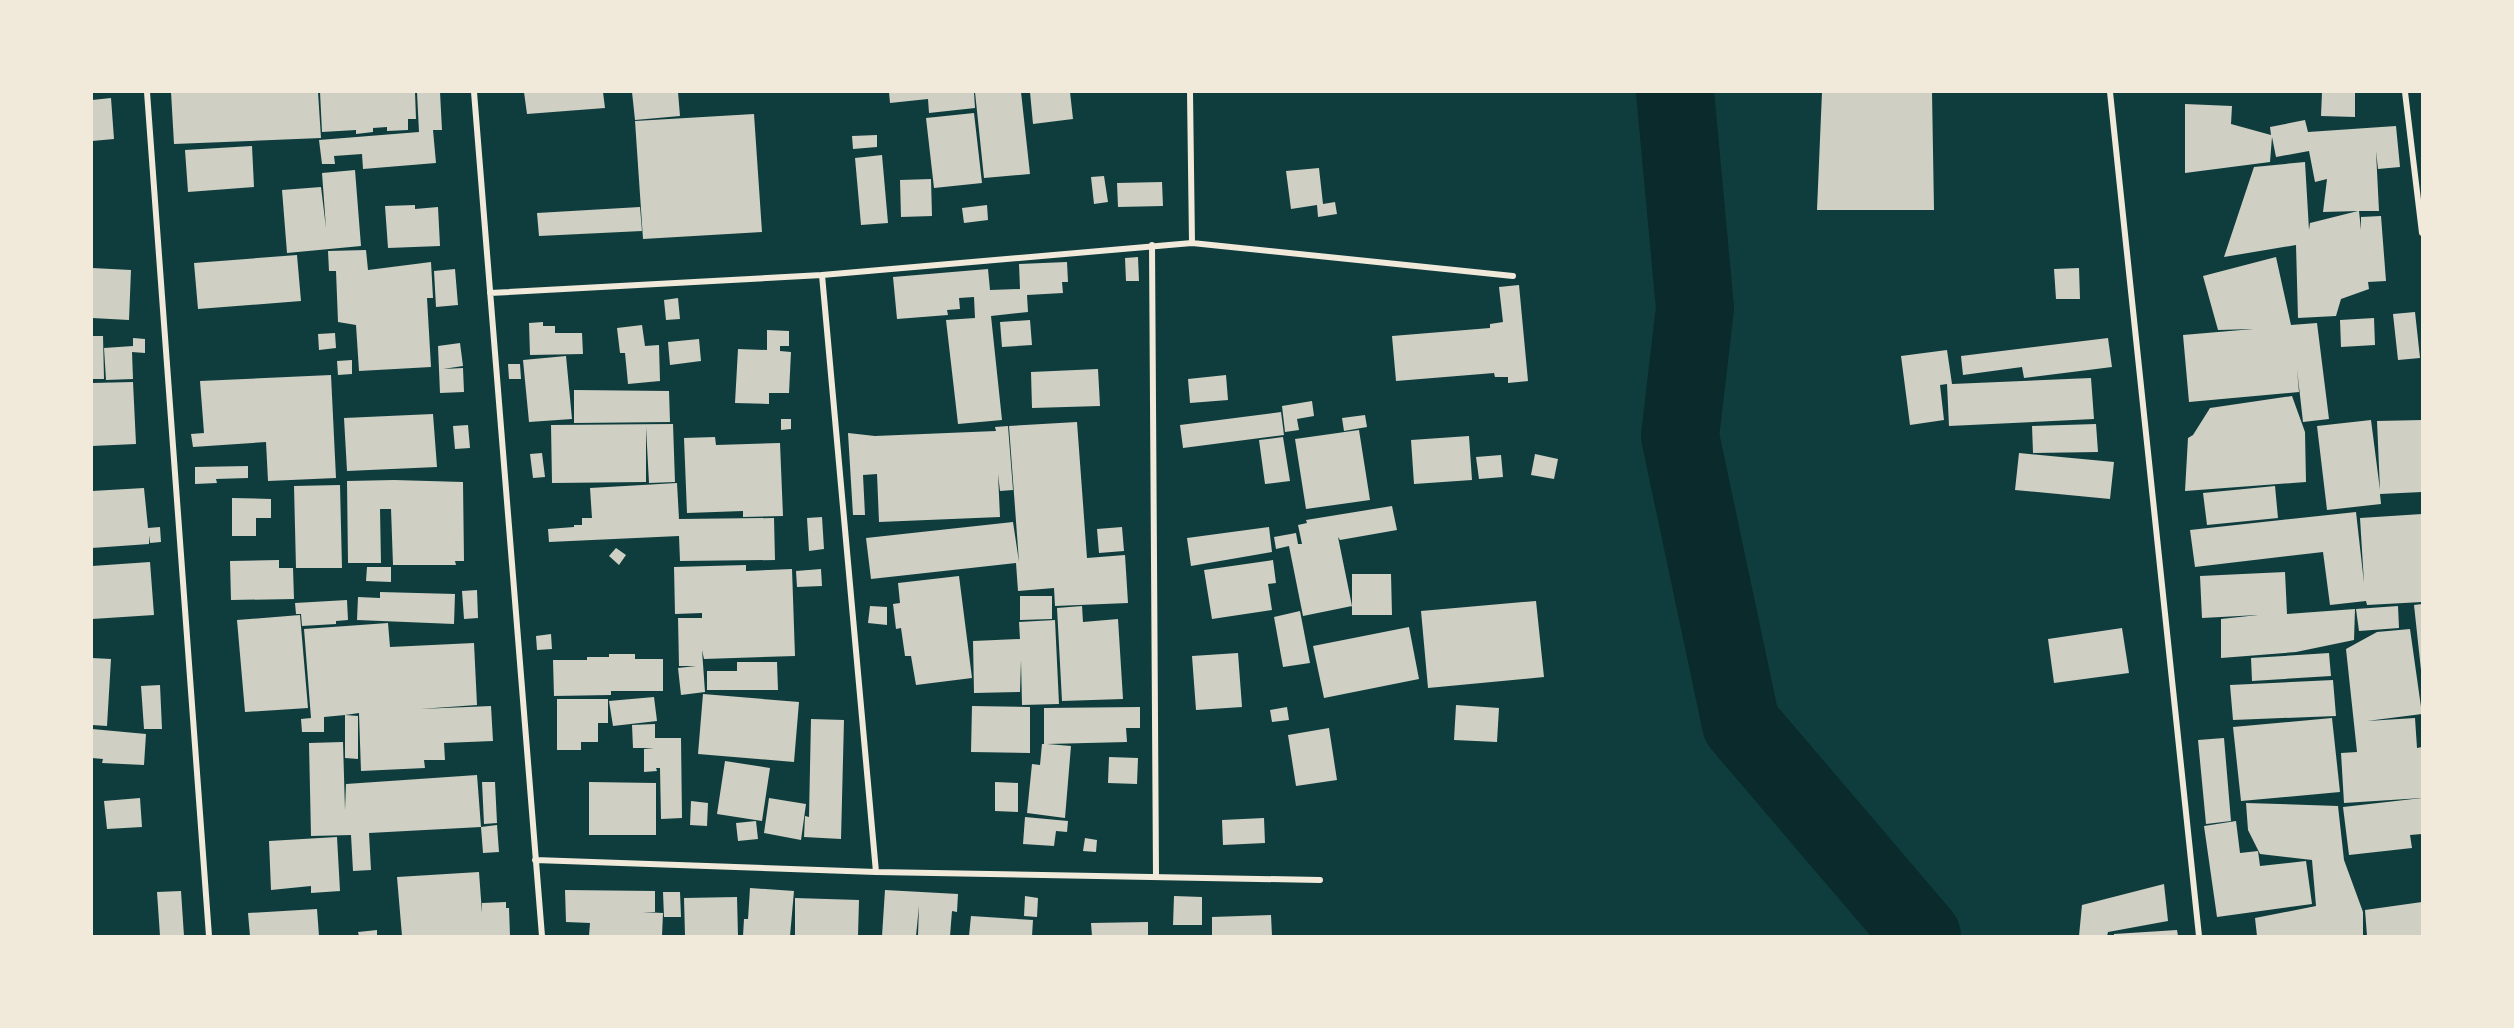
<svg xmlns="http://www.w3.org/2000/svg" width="2514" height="1028" viewBox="0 0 2514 1028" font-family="'DejaVu Sans',sans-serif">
	<rect width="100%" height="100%" fill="#0f3d3e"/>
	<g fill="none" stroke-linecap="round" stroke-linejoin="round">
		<!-- river -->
		<path stroke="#0a2a2b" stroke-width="78" d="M1675,92L1695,308L1680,436L1741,724L1922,936"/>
	</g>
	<!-- building -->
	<path fill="#cfcfc3" d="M171,92H318L321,138L174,144Z
		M320,92H415L416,119H408V130L387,131V127L373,128V132L356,134V130L322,132Z
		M417,92H440L442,130H433L436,163L363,169L362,154L334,156L335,164H322L319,140L419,132Z
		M524,92H603L605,108L527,114Z
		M632,92H678L680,116L635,120Z
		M889,92H974L975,108L929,113L928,99L890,103Z
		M975,92H1021L1030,174L984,178Z
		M1030,92H1070L1073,119L1033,124Z
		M1822,92H1932L1934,210H1817Z
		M2322,92H2355V117L2321,116Z
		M111,98L114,139L92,141V100Z
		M2185,104L2232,106L2231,124L2271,135L2270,127L2305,120L2308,132L2396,126L2400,167L2378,169L2376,151L2379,211H2359L2361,230V217L2381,216L2386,281L2368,282L2369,289L2341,299L2336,316L2298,318L2296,245L2224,257L2254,167L2305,162L2309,230L2310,223L2358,211L2323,212L2327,179L2315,182L2309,151L2276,157L2272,137L2270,162L2185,173Z
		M974,113L982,183L934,188L926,118Z
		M754,114L762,232L643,239L635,121Z
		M877,135V147L853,149L852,136Z
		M252,146L254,187L188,192L185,150Z
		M882,155L888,223L861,225L855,158Z
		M1319,168L1323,204L1335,202L1337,214L1318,217L1317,205L1291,209L1286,171Z
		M355,170L361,246L287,253L282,190L321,187L326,228L322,173Z
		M1104,176L1108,202L1094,204L1091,177Z
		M931,179L932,216L901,217L900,180Z
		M1162,182L1163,206L1118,207L1117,183Z
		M415,205V209L438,207L440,246L388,248L385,206Z
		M987,205L988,220L964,223L962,208Z
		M640,207L642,231L539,236L537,213Z
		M366,250L368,270L431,262L433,298H427L431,367L359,371L356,325L338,322L336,271H329L328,251Z
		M297,255L301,301L198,309L194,263Z
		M1138,257L1139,281H1126L1125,258Z
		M2276,257L2291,325L2317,323L2329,419L2303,422L2297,369L2299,392L2189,402L2183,335L2253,329L2218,330L2203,276Z
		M1067,262L1068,282H1062L1063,293L1027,295L1028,312L991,316L1002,420L958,424L946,320L975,318L974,297L959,298L960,309L947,310L948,315L897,319L893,277L988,269L990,290L1020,289L1019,264Z
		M92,268L131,270L129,320L92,318Z
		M2079,268L2080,299H2056L2054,269Z
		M455,269L458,305L436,307L434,271Z
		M1519,285L1528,381L1508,383V377H1495L1494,373L1396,381L1392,336L1490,328V324L1503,322L1499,287Z
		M678,298L680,319L666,320L664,300Z
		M2415,312L2420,358L2398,360L2393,314Z
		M2374,318L2375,345L2341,347L2340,320Z
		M1030,320L1032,345L1002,347L1000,322Z
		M543,322V326H555V333H582L583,354L530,355L529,323Z
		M642,325L645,346L659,345L660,381L628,384L625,353H620L617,328Z
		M767,330L789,331V346H780V351L791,352L789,393H769V404L735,403L738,349L767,350Z
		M335,333L336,348L319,350L318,334Z
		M92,336H103L104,379H92Z
		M133,338L145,339V353L132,352L133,379L106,380L104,348L133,346Z
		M2108,338L2112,367L2024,378L2022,367L1963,375L1961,356Z
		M699,339L701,361L670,365L668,342Z
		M460,343L463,366L443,369L463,368L464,392L440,393L438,346Z
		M1947,350L1952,384L2091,378L2094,419L1949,426L1947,384L1940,385L1944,420L1910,425L1901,356Z
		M566,356L572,419L529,422L523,360Z
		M352,360V374L338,375L337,361Z
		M508,364H520L521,379H509Z
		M1098,369L1100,406L1032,408L1031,372Z
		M331,375L336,478L268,481L266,442L193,447L191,434L204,433L200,381Z
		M1226,375L1228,400L1190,403L1188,379Z
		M133,382L136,444L92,446V383Z
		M574,390L669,391L670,422L574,423Z
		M2292,396L2305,432L2306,482L2185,491L2188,438L2193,435L2210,408Z
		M1312,401L1314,416L1297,419L1299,430L1285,432L1282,406Z
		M1281,412L1284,435L1183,448L1180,425Z
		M433,414L437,467L347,471L344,418Z
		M1365,415L1367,427L1344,431L1342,418Z
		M781,419H791V429L781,430Z
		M2371,420L2380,490L2377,421L2422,420V492L2380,494L2381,504L2327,510L2317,426Z
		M1077,422L1087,558L1125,555L1128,603L1055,606L1054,588L1018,591L1016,563L871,579L866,538L1013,522L1019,562L1009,426Z
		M673,424L675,482L649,483L646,427V482L552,483L551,425Z
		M2096,424L2098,452L2033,453L2032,426Z
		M468,425L470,448L455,449L453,426Z
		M1008,426L1013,490L1000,491L998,474L1000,517L879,522L877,474L863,475L865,515H853L848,433L875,436L996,431L995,427Z
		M1359,430L1370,500L1306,509L1295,439Z
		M1469,436L1472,480L1414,484L1411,440Z
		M715,437L716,445L780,443L783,516L743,517V511L687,513L684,438Z
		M1283,437L1290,481L1265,484L1259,440Z
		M542,453L545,477L533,478L530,454Z
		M2019,453L2114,462L2110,499L2015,490Z
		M1535,454L1558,459L1554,479L1531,475Z
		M1501,455L1503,477L1479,479L1476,457Z
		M248,466V478L216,479L217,483L195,484V467Z
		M394,480L463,482L464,561H455L456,565H393L391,509H380L381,563H348L347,481Z
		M677,483L679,519L774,518L775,560L680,561L679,536L549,542L548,529L574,527V525H582V518H592L590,488Z
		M340,485L342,568H296L294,486Z
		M2275,486L2278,518L2207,525L2203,493Z
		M144,488L148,528L160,527L161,542L150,543L149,535V544L92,548V491Z
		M232,498L271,499V518H256V536H232Z
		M1392,506L1397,530L1340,540L1338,537L1352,606L1303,616L1289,546L1276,549L1274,537L1296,533L1298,544H1302L1298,525L1307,523L1306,520Z
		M2356,512L2364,583L2360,518L2422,514V602L2367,605L2366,601L2330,605L2323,552L2195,567L2190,530Z
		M822,517L824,549L809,551L807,518Z
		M1122,527L1124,551L1099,553L1097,529Z
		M1269,527L1272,552L1191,566L1187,538Z
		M616,548L626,555L619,565L609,556Z
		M279,560V568H293L294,599L231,600L230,561Z
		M1273,560L1276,583L1268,584L1272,610L1212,619L1204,570Z
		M150,562L154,615L92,619V566Z
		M746,565V571L792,569L795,656L704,659L702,650L705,692L681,695L678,668L696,666H679L678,618H702V613L675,614L674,567Z
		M367,567H391V582L366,581Z
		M821,569L822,586L797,587L796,571Z
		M2285,572L2287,614L2355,609L2354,640L2296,652L2221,658V619L2258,615L2202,618L2200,576Z
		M1352,574H1391L1392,615H1352Z
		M959,576L972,678L916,685L911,656H905L901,628L896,629L893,604L900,603L898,583Z
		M477,590L478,618L464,619L462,591Z
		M380,592L455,594L454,624L357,620L358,597L380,598Z
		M1020,596H1052V619L1020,620Z
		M347,600L348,620L336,621V624L302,626L301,614H296L295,603Z
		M1536,601L1544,677L1428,688L1421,611Z
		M2422,604V670H2421L2414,605Z
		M870,606L887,607V625L868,623Z
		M1082,606L1083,622L1118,619L1123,699L1062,701L1057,608Z
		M2398,606L2399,628L2359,631L2356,609Z
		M1300,611L1310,663L1283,667L1274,617Z
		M300,615L308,708L245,712L237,620Z
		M1055,620L1059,704L1022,705L1021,660L1020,692L974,693L973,641L1020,639L1019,622Z
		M388,623L390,647L474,643L477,705L420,709L491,706L493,741L444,743L445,760H424L425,768L361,771L359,713L345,715L358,716V759L345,758V715L324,717V732H302L301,719L311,718L304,629Z
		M1409,627L1419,679L1324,698L1313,646Z
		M2122,628L2129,673L2054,683L2048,639Z
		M2410,629L2422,714L2367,721L2415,718L2417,748L2422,747V798L2344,803L2341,753L2357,752L2346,649L2377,632Z
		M551,634L552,649L537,650L536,636Z
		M1238,653L1242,707L1196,710L1192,656Z
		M2329,653L2331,676L2252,681L2251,658Z
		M609,654H635V659H663V691H611V695L554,696L553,660H587V657H609Z
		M92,658L111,659L107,726L92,725Z
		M737,662H777L778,690H707V671H737Z
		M2333,680L2336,716L2233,720L2230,685Z
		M160,685L162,729H144L141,686Z
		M703,694L799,702L794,762L698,754Z
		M654,697L657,721L613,726L609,701Z
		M557,699H608V723H598V742H581V750H557Z
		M1456,705L1499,708L1497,742L1454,740Z
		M972,706L1030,707V753L971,752Z
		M1140,707V728H1126L1127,742L1047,744L1071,746L1065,818L1027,813L1032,764L1040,765L1042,744H1044V708Z
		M1287,707L1289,720L1272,722L1270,710Z
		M2332,718L2340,792L2241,801L2233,727Z
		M811,719L844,720L841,839L804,837L805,816L809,817Z
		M655,724V738H681L682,818L661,819L660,768H656L657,771L644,772V749L654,748H633L632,725Z
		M1329,728L1337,780L1296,786L1288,735Z
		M92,729L146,734L144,765L102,763L103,759L92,758Z
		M2224,738L2231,821L2206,824L2198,740Z
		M343,742L345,810L346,784L477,775L481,827L497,825L499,852L483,853L481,827L369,833L371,870L353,871L351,835L311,836L309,743Z
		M1109,757L1138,758L1137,784L1108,783Z
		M725,761L770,768L762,821L717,814Z
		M482,782H495L497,823L484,824Z
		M589,782L656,783V835H589Z
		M995,782L1018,783V812L995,811Z
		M140,798L142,827L107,829L104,801Z
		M769,798L806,804L801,840L764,833Z
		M2422,798V834L2410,835L2412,848L2349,855L2343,807Z
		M691,801L708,803L707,826L690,825Z
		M2246,803L2338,806L2344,860L2363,912V936H2257L2255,918L2316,906L2312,860L2260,854L2248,830Z
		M1025,817L1068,821L1067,832L1056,831L1054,846L1023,844Z
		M1264,818L1265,843L1223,845L1222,820Z
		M756,821L758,839L738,841L736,823Z
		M2236,821L2240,853L2258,851L2260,866L2306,861L2312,904L2217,917L2204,826Z
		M337,837L340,891L311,893V886L271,890L269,841Z
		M1085,838L1097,840L1096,852L1083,851Z
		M479,872L482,913V903L506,902V908H509L510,936H402L397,877Z
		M2164,884L2168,921L2108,932L2107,936H2079L2082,905Z
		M750,888L794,891L790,936H743L744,919H748Z
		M565,890L655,891V912H642L663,913L662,936H589L590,923L566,922Z
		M885,890L958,894L957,912L952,911L950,936H918L919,906L916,936H882Z
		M181,891L184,936H160L157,892Z
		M663,892H680L681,917H664Z
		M1025,896L1038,898L1037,917L1024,916Z
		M1174,896L1202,897V925H1173Z
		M737,897L738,936H685L684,898Z
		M795,898L859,900L858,936H795Z
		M2422,902V936H2367L2365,910Z
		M317,909L319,936H250L248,913Z
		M1271,915L1272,936H1212V917Z
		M971,916L1033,920L1032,936H969Z
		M1148,922V936H1092L1091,923Z
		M377,930V936H359L358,932Z
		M2177,930L2178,936H2114V934Z"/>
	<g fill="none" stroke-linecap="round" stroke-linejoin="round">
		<!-- minor -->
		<path stroke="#f1e9da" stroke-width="6" d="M147,92L209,936
			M474,92L542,936
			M1190,92L1192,243
			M2110,92L2199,936
			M2405,92L2422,233
			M1152,245L1156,876
			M822,275L876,872
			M490,293L822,275L1192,243L1513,276
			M535,860L876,872L1320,880"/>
	</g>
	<!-- border -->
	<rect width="2514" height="1028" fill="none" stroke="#f1e9da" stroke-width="186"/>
</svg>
